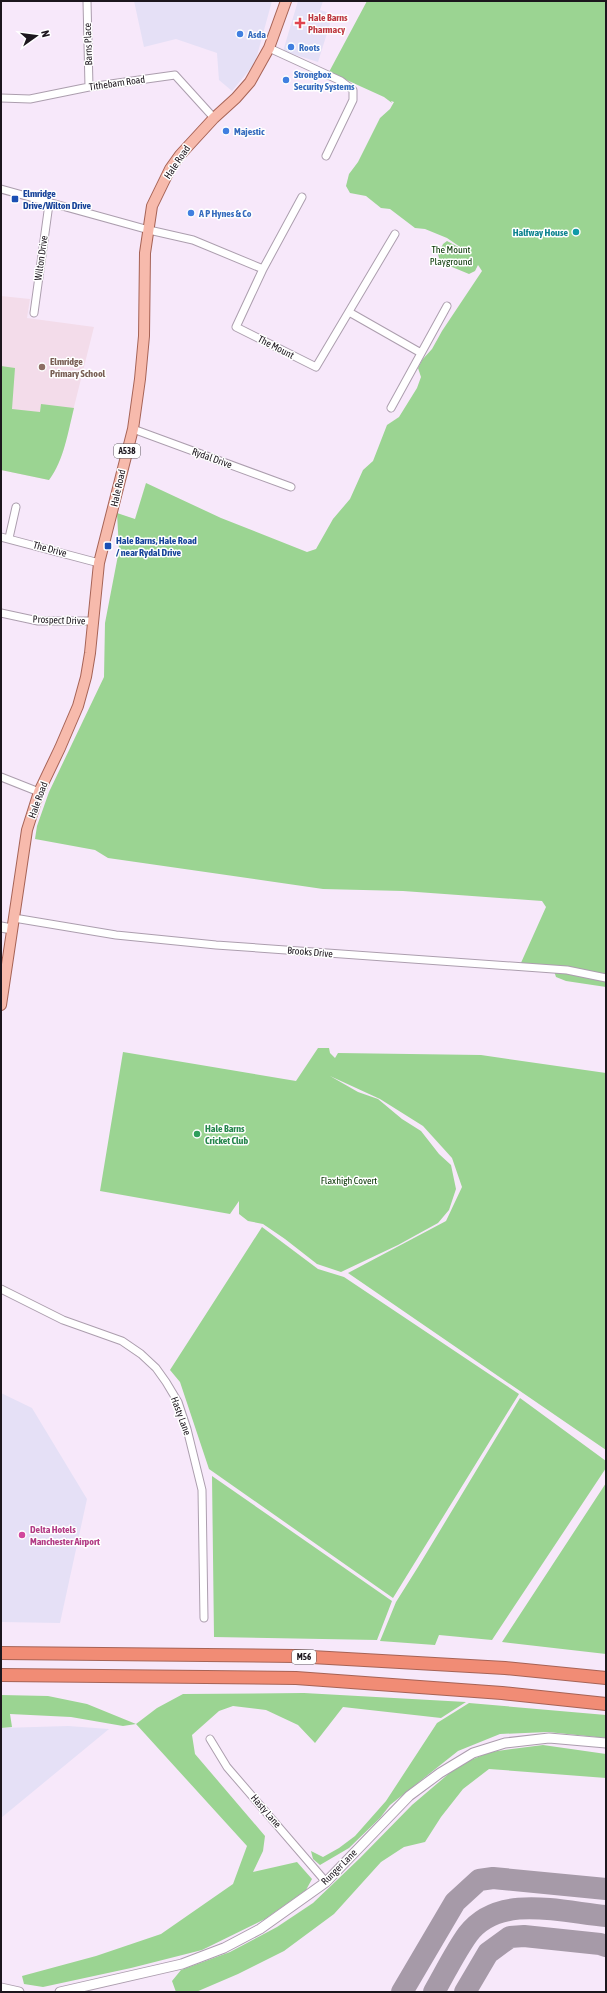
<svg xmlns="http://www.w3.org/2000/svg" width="607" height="1993" viewBox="0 0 607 1993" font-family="'Asap Condensed',sans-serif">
	<rect width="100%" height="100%" fill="#f7e8fa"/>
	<!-- commercial -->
	<path fill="#e5e0f6" d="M134,1H272L255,63L232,91L219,80L217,53L176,39L144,47Z
		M298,1H323L320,10L333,14L318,62L283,51Z
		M1,1393L32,1408L87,1499L60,1623L1,1622Z
		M68,1726L109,1729L1,1818V1728Z"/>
	<!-- education -->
	<path fill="#f3dcea" d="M1,296L30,299L27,318L94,327L62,455L56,469L49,480L1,470Z"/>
	<!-- green -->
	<path fill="#9bd492" d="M367,1H606V987L566,981L556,977L553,968L520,965L546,907L542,901L403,891L323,889L108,858L95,850L35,839L37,826L49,792L104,677L105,623L119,550L117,513L135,519L146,483L221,518L307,552L316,549L333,519L350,499L363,470L373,461L387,425L399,417L417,388L421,377L418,368L422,360L432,349L442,331L482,271L478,265L475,271L469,274L440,262L438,254L443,244L447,241L466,251L447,238L425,229L415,228L390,209L381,208L366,196L350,193L346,186L349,174L358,162L380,118L390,109L394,102L391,101L392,103L384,97L329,72Z
		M1,366L15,368L12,409L40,412L41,404L74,408C68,432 64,460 49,480L1,470Z
		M318,1048H329L330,1053L335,1058L338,1053L481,1055L606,1073V1450L348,1273L446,1221L462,1187L452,1158L423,1126L380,1099L330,1076L358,1092L378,1099L402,1119L421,1131L439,1154L451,1165L456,1189L449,1210L438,1223L398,1245L341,1272L317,1264L285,1239L263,1224L248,1221L239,1214V1201L230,1214L100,1191L123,1052L296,1081Z
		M262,1227L318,1269L344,1277L519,1394L393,1598L209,1469L180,1382L170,1370Z
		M520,1398L606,1461V1468L492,1640L439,1635L435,1645L380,1641L396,1602L418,1567Z
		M212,1476L392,1601L377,1640L214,1637Z
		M606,1483V1654L502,1642Z
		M304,1693L466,1702L441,1718L343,1707L315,1743L298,1725L266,1710L233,1706L219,1711L192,1735L195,1754L265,1836L263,1851L253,1872L297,1862L312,1879L306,1890L265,1919L202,1950L131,1968L43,1987L24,1984L22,1976L96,1956L161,1934L233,1884L247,1846L136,1724L123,1726L71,1717L10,1714L12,1727L1,1728V1695L48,1696L87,1704L136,1724L157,1708L183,1694Z
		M469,1703L606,1715V1738L548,1732L500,1734L458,1751L390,1805L380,1818L349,1848L320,1865L313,1859L311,1851L323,1857L339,1848L355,1836L386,1801L437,1723Z
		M543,1745L606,1754V1778L489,1769L463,1789L441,1817L425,1842L404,1847L381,1862L334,1914L284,1951L238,1974L196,1992H176L172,1981L181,1970L230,1952L277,1927L313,1903L360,1858L412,1805L459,1765L490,1752Z"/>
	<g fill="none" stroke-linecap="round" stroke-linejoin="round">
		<!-- taxiway -->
		<path stroke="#a69aa8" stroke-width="22" d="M402,1992L455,1902L479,1880L493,1878L606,1889
			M434,1992C445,1973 455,1952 468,1934C499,1893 562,1912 606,1916
			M465,1992L488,1953L510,1937L524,1936L600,1944L606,1946"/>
		<!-- street casing -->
		<g stroke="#ac9eae" stroke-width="9">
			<path id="street" d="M87,1L89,87
				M269,48L341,81L353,90V100L326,156
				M1,98L30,99L89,87L175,75L214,118
				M1,189L149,230L193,240L263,269
				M302,197L263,269L236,327L316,367L395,234
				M349,312L421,353
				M34,313L49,204
				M391,408L447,306
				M133,429L291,487
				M1,537L99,563
				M9,538L16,507
				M1,613L38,621H93
				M1,777L39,792
				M14,918L116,935L216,945L567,970L606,978
				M1,1289L63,1320L122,1341L141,1354L156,1368L166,1382L178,1402L187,1429L202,1490L204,1618
				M210,1739L227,1767L326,1882"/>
		</g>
		<!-- secondary casing -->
		<g stroke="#ac9eae" stroke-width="11">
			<path id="secondary" d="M1,927L12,929
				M1,1988L19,1992
				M60,1992L182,1964L224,1948L260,1929L326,1882L409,1796L440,1773L473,1753L505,1743L549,1738L606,1743"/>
		</g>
		<!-- primary casing -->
		<g stroke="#a66356" stroke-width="12">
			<path id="primary" d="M1,1005L27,830L39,792L60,748L78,706L86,677L90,653L99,563L133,429L140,379L144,336L145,253L152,206L170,169L180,155L214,118L236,98L250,82L269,48L286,1"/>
		</g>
		<!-- highway casing -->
		<g stroke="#a66356" stroke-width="14">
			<path id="highway" d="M1,1653L294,1656L505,1668L606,1678
				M1,1675L296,1678L502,1693L606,1704"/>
		</g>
		<!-- street -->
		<use href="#street" stroke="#fff" stroke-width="7"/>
		<!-- secondary -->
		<use href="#secondary" stroke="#fff" stroke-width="9"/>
		<!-- primary -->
		<use href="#primary" stroke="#f7baac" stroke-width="10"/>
		<!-- highway -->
		<use href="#highway" stroke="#f18c75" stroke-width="12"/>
	</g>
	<!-- markers -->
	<path fill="#e0444e" stroke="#fff" stroke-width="1.5" d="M298 17h4v4h4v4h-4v4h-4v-4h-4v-4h4z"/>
	<g fill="#3f7fe0" stroke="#fff" stroke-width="1.5">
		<circle cx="240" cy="34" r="4"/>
		<circle cx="291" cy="47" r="4"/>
		<circle cx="286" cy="80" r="4"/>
		<circle cx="226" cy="131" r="4"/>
		<circle cx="191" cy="213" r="4"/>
	</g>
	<g fill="#1a4fb4" stroke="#fff" stroke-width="1.5">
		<rect x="11" y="195" width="8" height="8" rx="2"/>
		<rect x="104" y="542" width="8" height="8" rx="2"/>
	</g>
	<circle fill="#0f9aa8" stroke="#fff" stroke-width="1.5" cx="576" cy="232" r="4"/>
	<circle fill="#8d6e63" stroke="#fff" stroke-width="1.5" cx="42" cy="367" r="4"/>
	<circle fill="#2e9e5b" stroke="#fff" stroke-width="1.5" cx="197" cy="1134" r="4"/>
	<circle fill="#d1479c" stroke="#fff" stroke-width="1.5" cx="22" cy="1535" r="4"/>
	<g text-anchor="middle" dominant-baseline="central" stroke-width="3" stroke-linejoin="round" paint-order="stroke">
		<!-- shield labels -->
		<g fill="#fff" stroke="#605c61" stroke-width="1">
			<rect x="114" y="444" width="26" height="14" rx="3"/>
			<rect x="292" y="1650" width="24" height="14" rx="3"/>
		</g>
		<g font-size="9" font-weight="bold" fill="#1c161d">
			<text x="127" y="451">A538</text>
			<text x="304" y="1657">M56</text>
		</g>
		<!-- health labels -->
		<g font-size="10" font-weight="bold" fill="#be3a42" stroke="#fff" text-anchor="start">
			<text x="308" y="17">Hale Barns<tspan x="308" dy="12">Pharmacy</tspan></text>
		</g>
		<!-- shop labels -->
		<g font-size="10" font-weight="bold" fill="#366cbe" stroke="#fff" text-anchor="start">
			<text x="248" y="34">Asda</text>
			<text x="299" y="47">Roots</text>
			<text x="294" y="74">Strongbox<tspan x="294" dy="12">Security Systems</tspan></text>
			<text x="234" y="131">Majestic</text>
			<text x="199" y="213">A P Hynes &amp; Co</text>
		</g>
		<!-- street labels -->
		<g font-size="10" fill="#1c161d" stroke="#fff">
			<text transform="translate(88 44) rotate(-92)">Barns Place</text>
			<text transform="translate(117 83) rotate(-8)">Tithebarn Road</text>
			<text transform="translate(177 162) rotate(-56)">Hale Road</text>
			<text transform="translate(41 258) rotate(-82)">Wilton Drive</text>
			<text transform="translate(276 347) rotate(27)">The Mount</text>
			<text transform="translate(212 458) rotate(20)">Rydal Drive</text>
			<text transform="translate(118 488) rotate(-77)">Hale Road</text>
			<text transform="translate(50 549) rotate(15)">The Drive</text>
			<text transform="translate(59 620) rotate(2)">Prospect Drive</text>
			<text transform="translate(38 800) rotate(-70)">Hale Road</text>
			<text transform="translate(310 952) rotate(5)">Brooks Drive</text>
			<text transform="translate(181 1416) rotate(70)">Hasty Lane</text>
			<text transform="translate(266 1811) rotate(49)">Hasty Lane</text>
			<text transform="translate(339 1867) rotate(-45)">Runger Lane</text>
		</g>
		<!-- transit labels -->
		<g font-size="10" font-weight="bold" fill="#164399" stroke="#fff" text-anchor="start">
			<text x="23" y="193">Elmridge<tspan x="23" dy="12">Drive/Wilton Drive</tspan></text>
			<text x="116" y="540">Hale Barns, Hale Road<tspan x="116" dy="12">/ near Rydal Drive</tspan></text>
		</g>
		<!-- culture labels -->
		<g font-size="10" font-weight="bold" fill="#0d838f" stroke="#fff" text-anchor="end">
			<text x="568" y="232">Halfway House</text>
		</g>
		<!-- park labels -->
		<g font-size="10" fill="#053300" stroke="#fff">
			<text x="451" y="249">The Mount<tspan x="451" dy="12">Playground</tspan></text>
			<text x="349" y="1180">Flaxhigh Covert</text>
		</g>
		<!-- education labels -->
		<g font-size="10" font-weight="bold" fill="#785e54" stroke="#fff" text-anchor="start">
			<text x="50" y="361">Elmridge<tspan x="50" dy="12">Primary School</tspan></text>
		</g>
		<!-- leisure labels -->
		<g font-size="10" font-weight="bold" fill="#27864d" stroke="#fff" text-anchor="start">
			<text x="205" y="1128">Hale Barns<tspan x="205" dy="12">Cricket Club</tspan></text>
		</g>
		<!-- hotel labels -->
		<g font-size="10" font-weight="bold" fill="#b23c85" stroke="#fff" text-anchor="start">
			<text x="30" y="1529">Delta Hotels<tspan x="30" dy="12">Manchester Airport</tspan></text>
		</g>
	</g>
	<!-- border -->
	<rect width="607" height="1993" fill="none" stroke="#1c161d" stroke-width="4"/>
	<!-- north arrow -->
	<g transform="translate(36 36) rotate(76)" stroke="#ffffff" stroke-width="3" paint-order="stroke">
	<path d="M0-3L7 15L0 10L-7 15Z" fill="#1c161d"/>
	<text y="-6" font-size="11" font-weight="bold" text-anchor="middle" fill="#1c161d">N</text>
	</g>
</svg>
